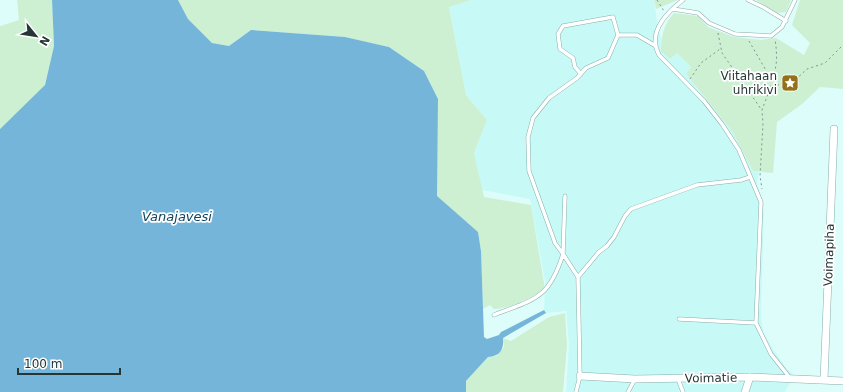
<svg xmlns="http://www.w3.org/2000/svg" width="843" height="392" viewBox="0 0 843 392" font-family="'DejaVu Sans',sans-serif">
	<rect width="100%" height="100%" fill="#ddfdfb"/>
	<!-- built -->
	<path fill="#c7faf7" d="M471,0H654L658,29L661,37V51L677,53L691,67L686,74L732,131L753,171L759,172L757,184L764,204L761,315L763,332L773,349L787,369L794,375L785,392H566L569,345L566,311L546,313L544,310L545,281L530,199L482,190L474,153L487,120L466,95L449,6Z"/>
	<!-- green -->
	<path fill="#cdf0d2" d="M17,0H52L54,46L45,85L0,129V26L19,20Z
		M178,0H471L449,7L466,95L487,120L474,153L484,197L531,205L545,289C529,299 513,308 494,309L490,305L483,309L481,251L478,232L436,196L438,99L424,71L389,47L345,37L251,30L229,46L212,43L188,19Z
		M654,0H678L656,9Z
		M756,0H791L786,12L777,13Z
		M800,0H843V89L820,87L802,104L777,122L773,173L753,171L732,131L686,74L691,67L677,53L670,59L661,51C661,36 664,24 674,13L698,16L708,27L734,37L761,40L776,38L804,55L810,43L792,25Z
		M565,313L567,345L563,392H466V381L488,357L496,356L504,347L503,338L511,341L549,317Z"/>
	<!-- water -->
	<path fill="#76b5da" d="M52,0H178L188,19L212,43L229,46L251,30L345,37L389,47L424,71L438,99L437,196L478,232L481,251L484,337L487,339L499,335L501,332L544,310L546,313L503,338C504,350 500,356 488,357L466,381V392H0V129L45,85L54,46Z"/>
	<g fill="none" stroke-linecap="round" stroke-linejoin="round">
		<!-- lane casing -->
		<g stroke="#88aeac" stroke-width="4.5">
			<path id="lane" d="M683,0C666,13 647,33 659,55L704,101L722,124L739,150L761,202L756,323L771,354L790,378
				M748,0L763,7L786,21
				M673,9L698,13L709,23L735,34L771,36L782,27L795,0
				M581,74L575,67L573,58L560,49L558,34L563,26L613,17L618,35
				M565,196L563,254L578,277L580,376L576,392
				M578,277L599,252L607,246L614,237L625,216L631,209L697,185L741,180L750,177
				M494,315C535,299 549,299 563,254L555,243L529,171L528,137L533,118L549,98L577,78L586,68L608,58L618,35H637L654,45
				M679,319L756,323
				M678,379L683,392
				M628,392L635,379"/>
		</g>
		<!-- street casing -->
		<g stroke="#88aeac" stroke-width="8">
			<path id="street" d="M580,376L635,379L750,377L843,381
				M824,380L834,129
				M745,392L750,377"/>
		</g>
		<!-- path -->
		<path stroke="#7c9493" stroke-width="1" stroke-dasharray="2 3" stroke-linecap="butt" d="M657,0L664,11
			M718,33L722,53L761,109
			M749,41L771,79V86L762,110L763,124L760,176L762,189
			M772,78C778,66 777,53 775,39
			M690,79L701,63L720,49
			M772,86L793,82L807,69L825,63L843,45"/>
		<!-- lane -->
		<use href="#lane" stroke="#fff" stroke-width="3.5"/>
		<!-- street -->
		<use href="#street" stroke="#fff" stroke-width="7"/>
	</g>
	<!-- icons -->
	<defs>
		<g id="sight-square" transform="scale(0.9)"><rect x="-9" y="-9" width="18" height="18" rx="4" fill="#947018" stroke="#fff"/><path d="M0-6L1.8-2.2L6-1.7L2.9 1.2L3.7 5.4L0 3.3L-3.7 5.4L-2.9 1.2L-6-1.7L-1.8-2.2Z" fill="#fff"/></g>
	</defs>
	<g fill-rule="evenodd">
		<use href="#sight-square" x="790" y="83"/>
	</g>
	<g text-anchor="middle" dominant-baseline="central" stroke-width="3.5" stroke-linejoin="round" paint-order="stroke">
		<!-- poi labels -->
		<g font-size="12" fill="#263635" stroke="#fff" text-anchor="end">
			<text x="777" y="76">Viitahaan<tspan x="777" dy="14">uhrikivi</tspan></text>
		</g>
		<!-- street labels -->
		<g font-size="12" fill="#263635" stroke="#fff">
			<text transform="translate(829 255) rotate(-88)">Voimapiha</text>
			<text transform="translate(711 378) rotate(-1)">Voimatie</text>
		</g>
		<!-- water labels -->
		<g font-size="13" font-style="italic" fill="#10445d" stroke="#fff">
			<text x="177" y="216">Vanajavesi</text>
		</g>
	</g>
	<!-- north arrow -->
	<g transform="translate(36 36) rotate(120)" stroke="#ffffff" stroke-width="3" paint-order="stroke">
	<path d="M0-3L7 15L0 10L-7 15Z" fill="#263635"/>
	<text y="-6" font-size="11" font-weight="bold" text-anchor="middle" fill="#263635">N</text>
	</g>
	<!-- scale -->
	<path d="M18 368v6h102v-6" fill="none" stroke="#263635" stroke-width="2"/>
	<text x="24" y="368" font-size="12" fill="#263635" stroke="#ffffff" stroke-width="3" paint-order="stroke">100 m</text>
</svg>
